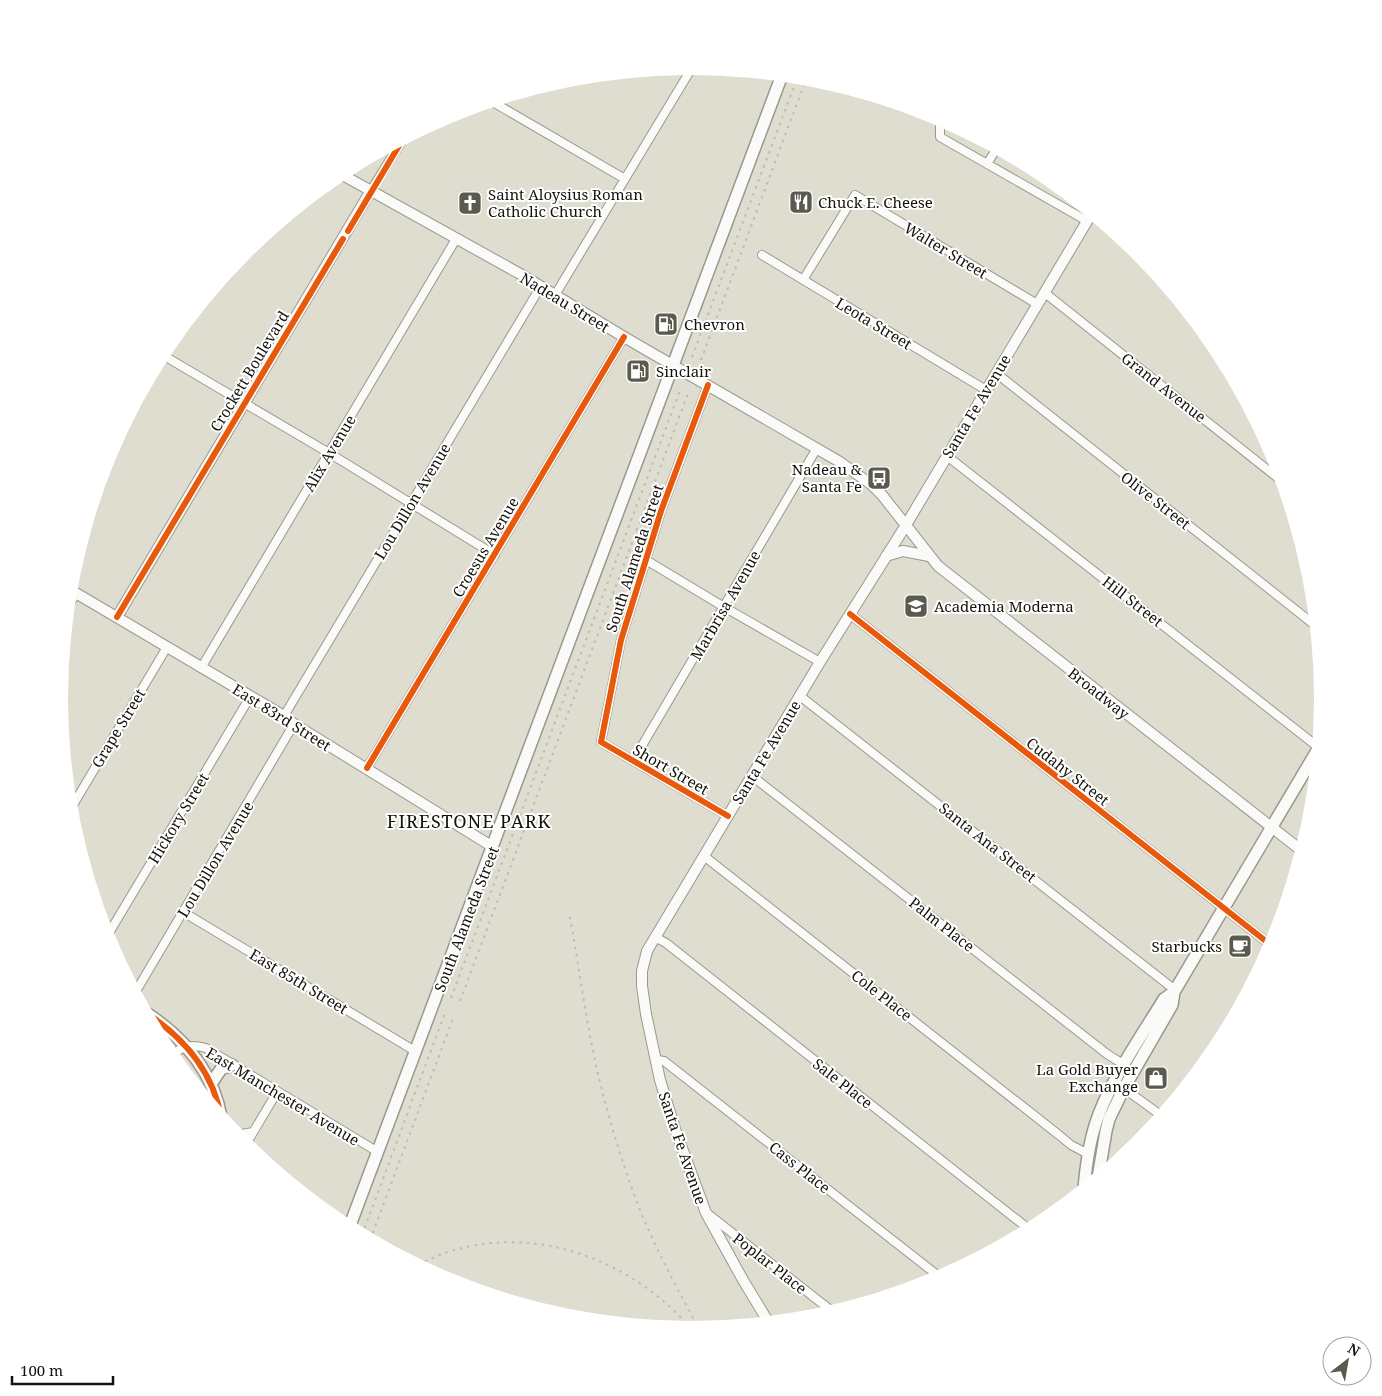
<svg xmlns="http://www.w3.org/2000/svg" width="1382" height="1396" viewBox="0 0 1382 1396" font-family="'Noto Serif',serif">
	<rect width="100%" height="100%" fill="#dfddcf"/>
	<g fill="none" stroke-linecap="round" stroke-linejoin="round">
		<!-- street casing -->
		<g stroke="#9a988d" stroke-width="10">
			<path id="street" d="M491,101L625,179
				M943,119L940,125V137L1087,221
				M987,164L997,148
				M370,192L403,139
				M1092,214L1103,222
				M762,255L986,390
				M803,280L855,195L1037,304
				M1045,293L1283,482
				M555,295L693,66
				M161,354L329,453L495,555
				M996,373L1316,626
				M708,385L661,511L621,640L601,742L728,816
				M947,456L1318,747
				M646,560L724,607L820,662
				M850,614L1272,946
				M201,668L456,239
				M800,696L1175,990
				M284,716L541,286
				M633,761L817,448
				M367,768L624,337
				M752,776L1107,1054L1126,1066
				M70,810L167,647
				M704,856L1059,1135L1071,1145L1088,1154
				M183,912L415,1051
				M655,937L666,943L1030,1230
				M106,938L250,697
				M135,993L294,724
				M172,1057C181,1045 192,1044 206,1048L378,1152
				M657,1060L664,1061L941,1278
				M1115,1082L1162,1116
				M236,1135L253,1132
				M245,1146L277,1092
				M708,1214L833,1312"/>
		</g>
		<!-- secondary casing -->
		<g stroke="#9a988d" stroke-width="12">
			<path id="secondary" d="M339,173L522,275L624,337L840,462L872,485L882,495L938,566L1302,851
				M886,556L903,551L929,556
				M69,589L284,716L294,724L493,847
				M68,605L75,593
				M117,617L370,192
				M769,1323L743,1280L706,1213L675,1129L660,1080L646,1014L642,986V971L647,951L820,662L906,525L1092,213"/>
		</g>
		<!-- primary casing -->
		<g stroke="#9a988d" stroke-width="14">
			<path id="primary" d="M145,1012C183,1037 213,1071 221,1117
				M211,1084L221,1069L232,1065
				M1098,1178L1106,1131L1109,1119L1124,1088L1172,1005L1174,992L1318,749
				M1084,1189C1086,1164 1090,1137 1099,1114C1114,1075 1142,1035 1164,999L1174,992
				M349,1228L782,75"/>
		</g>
		<!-- street -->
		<use href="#street" stroke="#fafaf8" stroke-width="8"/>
		<!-- secondary -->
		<use href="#secondary" stroke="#fafaf8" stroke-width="10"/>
		<!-- primary -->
		<use href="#primary" stroke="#fafaf8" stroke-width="11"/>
		<!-- rail -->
		<path stroke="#bbbbb7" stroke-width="2" stroke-dasharray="2.5 5" stroke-linecap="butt" d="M692,357L798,76
			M701,360L807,77
			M570,917C579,968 586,1020 597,1070C606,1108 617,1146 630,1183C647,1233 673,1281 698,1327
			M451,998L681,388
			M460,1001L689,391
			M362,1235L445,1013
			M370,1240L454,1016
			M418,1265C511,1215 627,1252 692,1330"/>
		<!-- cycleway casing -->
		<g stroke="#fff" stroke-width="9">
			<path id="cycleway" d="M348,231L403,139
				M708,385L661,511L621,640L601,742L728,816
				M850,614L1272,946
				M117,617L343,239
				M367,768L624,337
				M145,1012C183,1037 213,1071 221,1117"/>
		</g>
		<!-- cycleway -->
		<use href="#cycleway" stroke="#e8590c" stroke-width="6"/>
	</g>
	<!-- icons -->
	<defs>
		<g id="restaurant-square" transform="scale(1.25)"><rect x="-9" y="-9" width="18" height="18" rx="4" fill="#5b5a4f" stroke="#fff"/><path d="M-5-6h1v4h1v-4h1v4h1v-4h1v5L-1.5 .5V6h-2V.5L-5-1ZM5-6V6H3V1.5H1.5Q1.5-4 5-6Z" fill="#fff"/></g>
		<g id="church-square" transform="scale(1.25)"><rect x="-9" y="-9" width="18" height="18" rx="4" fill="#5b5a4f" stroke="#fff"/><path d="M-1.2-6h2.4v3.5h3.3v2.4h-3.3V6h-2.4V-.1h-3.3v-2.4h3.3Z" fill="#fff"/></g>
		<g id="fuel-square" transform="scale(1.25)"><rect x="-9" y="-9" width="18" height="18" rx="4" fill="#5b5a4f" stroke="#fff"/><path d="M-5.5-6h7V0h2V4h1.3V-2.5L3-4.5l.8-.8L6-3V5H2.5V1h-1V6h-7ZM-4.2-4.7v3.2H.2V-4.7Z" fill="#fff"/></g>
		<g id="bus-square" transform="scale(1.25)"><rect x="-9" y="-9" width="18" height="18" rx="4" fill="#5b5a4f" stroke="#fff"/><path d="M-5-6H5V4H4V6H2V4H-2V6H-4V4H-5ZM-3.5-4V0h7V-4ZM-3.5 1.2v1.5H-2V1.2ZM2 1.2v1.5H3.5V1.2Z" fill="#fff"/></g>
		<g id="school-square" transform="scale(1.25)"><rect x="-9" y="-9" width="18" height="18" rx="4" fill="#5b5a4f" stroke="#fff"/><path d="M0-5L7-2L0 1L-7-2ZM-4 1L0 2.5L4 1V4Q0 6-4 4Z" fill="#fff"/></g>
		<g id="cafe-square" transform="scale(1.25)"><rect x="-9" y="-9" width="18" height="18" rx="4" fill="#5b5a4f" stroke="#fff"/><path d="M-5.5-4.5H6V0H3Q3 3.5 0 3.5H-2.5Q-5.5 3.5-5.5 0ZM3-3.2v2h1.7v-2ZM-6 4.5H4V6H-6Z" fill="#fff"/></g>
		<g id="shop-square" transform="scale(1.25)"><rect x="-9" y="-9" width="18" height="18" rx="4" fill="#5b5a4f" stroke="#fff"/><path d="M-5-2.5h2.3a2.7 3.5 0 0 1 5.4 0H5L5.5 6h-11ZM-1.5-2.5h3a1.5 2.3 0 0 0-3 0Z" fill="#fff"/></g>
	</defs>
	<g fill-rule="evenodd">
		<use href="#restaurant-square" x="801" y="202"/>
		<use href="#church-square" x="470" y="203"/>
		<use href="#fuel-square" x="666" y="324"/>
		<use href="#fuel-square" x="638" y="371"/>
		<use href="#bus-square" x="879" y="478"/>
		<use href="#school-square" x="916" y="606"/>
		<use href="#cafe-square" x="1240" y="946"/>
		<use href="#shop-square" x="1156" y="1078"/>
	</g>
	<g text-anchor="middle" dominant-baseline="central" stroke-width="4" stroke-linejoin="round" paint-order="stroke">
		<!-- poi labels -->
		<g font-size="15" fill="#14130a" stroke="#fff" text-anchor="start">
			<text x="488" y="194">Saint Aloysius Roman<tspan x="488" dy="17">Catholic Church</tspan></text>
			<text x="818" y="202">Chuck E. Cheese</text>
			<text x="684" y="324">Chevron</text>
			<text x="656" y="371">Sinclair</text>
			<text x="862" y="469" text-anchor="end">Nadeau &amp;<tspan x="862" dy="17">Santa Fe</tspan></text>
			<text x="934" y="606">Academia Moderna</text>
			<text x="1222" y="946" text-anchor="end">Starbucks</text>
			<text x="1138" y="1069" text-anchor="end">La Gold Buyer<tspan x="1138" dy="17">Exchange</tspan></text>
		</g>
		<!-- street labels -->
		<g font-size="15" fill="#14130a" stroke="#fff">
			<text transform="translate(946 250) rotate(31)">Walter Street</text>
			<text transform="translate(565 302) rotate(31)">Nadeau Street</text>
			<text transform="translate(874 323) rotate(31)">Leota Street</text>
			<text transform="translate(249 371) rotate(-59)">Crockett Boulevard</text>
			<text transform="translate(1164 387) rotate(38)">Grand Avenue</text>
			<text transform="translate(976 406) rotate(-59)">Santa Fe Avenue</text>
			<text transform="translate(329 453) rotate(-59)">Alix Avenue</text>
			<text transform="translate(1156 500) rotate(38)">Olive Street</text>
			<text transform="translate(412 501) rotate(-59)">Lou Dillon Avenue</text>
			<text transform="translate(485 547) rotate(-59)">Croesus Avenue</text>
			<text transform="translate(634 558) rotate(-72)">South Alameda Street</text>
			<text transform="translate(1133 601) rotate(38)">Hill Street</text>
			<text transform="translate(725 605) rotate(-60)">Marbrisa Avenue</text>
			<text transform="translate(1099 693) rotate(38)">Broadway</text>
			<text transform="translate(282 717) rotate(32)">East 83rd Street</text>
			<text transform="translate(118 728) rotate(-59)">Grape Street</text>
			<text transform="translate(766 752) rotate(-59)">Santa Fe Avenue</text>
			<text transform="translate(671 769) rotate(30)">Short Street</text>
			<text transform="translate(1068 771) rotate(38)">Cudahy Street</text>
			<text transform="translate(178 818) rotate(-59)">Hickory Street</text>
			<text transform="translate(988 842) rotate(38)">Santa Ana Street</text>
			<text transform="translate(215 859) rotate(-59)">Lou Dillon Avenue</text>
			<text transform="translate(466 919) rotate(-69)">South Alameda Street</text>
			<text transform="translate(942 924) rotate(38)">Palm Place</text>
			<text transform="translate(299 981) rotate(31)">East 85th Street</text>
			<text transform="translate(882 995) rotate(38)">Cole Place</text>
			<text transform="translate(843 1083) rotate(38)">Sale Place</text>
			<text transform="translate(283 1096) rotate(31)">East Manchester Avenue</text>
			<text transform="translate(683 1148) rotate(71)">Santa Fe Avenue</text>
			<text transform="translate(800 1167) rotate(38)">Cass Place</text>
			<text transform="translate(770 1263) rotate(38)">Poplar Place</text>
		</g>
		<!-- quarter labels -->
		<g font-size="18" letter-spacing="1" fill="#14130a" stroke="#fff">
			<text x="469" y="821">FIRESTONE PARK</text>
		</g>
	</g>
	<!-- crop -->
	<path d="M0 0H1382V1396H0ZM68 698a623 623 0 1 1 1246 0a623 623 0 1 1-1246 0Z" fill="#fff" fill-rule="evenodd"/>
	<!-- north arrow -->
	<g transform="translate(1347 1361) rotate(31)"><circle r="24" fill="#ffffff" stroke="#a1a19d"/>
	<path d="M0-4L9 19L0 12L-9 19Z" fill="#5b5a4f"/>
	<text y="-8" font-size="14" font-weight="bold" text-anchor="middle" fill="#14130a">N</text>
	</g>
	<!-- scale -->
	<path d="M12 1376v8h101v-8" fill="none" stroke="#14130a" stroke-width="2.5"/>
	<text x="20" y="1376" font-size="15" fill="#14130a" stroke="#ffffff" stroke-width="4" paint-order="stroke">100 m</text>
</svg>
